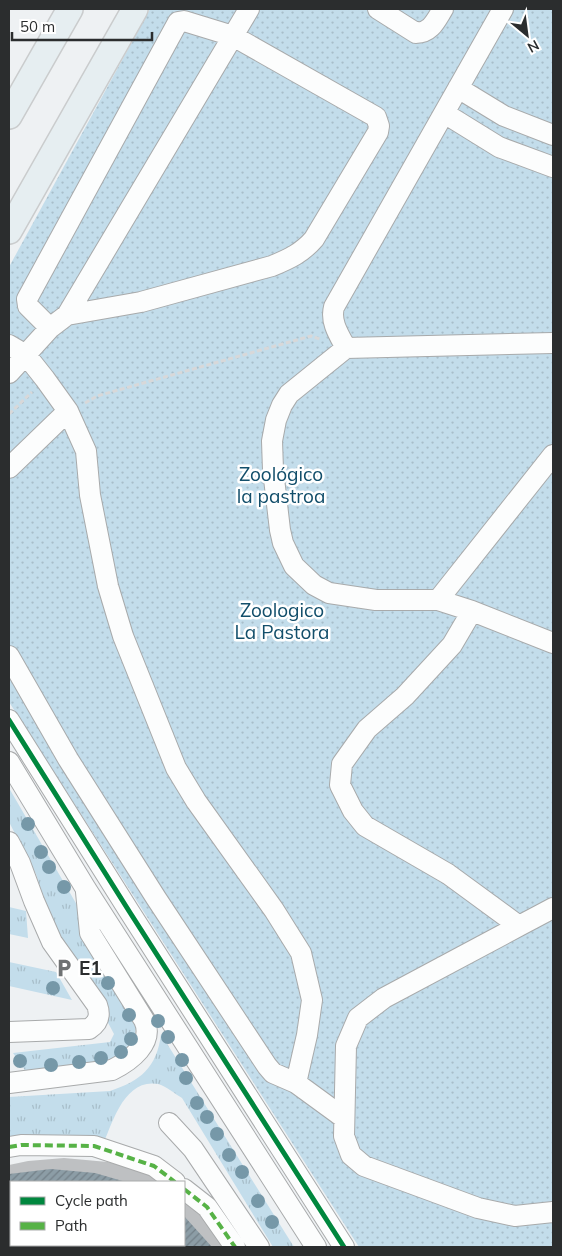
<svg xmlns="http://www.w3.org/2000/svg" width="562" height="1256" viewBox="0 0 562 1256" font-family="Mulish,sans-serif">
	<defs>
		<pattern id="grass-tufts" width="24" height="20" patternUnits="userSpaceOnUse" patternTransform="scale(1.25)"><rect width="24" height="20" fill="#c3ddeb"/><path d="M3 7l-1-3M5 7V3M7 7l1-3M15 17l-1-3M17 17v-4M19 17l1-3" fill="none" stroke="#a8beca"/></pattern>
		<pattern id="park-dots" width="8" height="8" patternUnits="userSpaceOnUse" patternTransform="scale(1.25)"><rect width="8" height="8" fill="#c3ddeb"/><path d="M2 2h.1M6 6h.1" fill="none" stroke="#a8beca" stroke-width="1.8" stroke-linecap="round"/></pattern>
		<pattern id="building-hatch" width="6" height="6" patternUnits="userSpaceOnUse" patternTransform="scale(1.25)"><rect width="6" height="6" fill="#8c9da6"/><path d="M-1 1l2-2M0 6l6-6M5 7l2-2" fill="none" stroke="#738088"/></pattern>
	</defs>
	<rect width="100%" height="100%" fill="#eef1f3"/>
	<!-- grass -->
	<path fill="url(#grass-tufts)" d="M9,788L77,905L136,1027C135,1041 129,1050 119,1061L29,1076L13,1053L110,1042L114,1034L85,979L53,931L36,874L9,822Z
		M9,907L26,911L28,938L9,934Z
		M9,962L56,972L72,1000L9,986Z
		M161,1034L294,1247H273L182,1098C175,1094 166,1086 158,1084C124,1078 112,1124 102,1147L9,1144V1097L110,1091C140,1081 157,1068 161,1034Z"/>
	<!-- park -->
	<path fill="url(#park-dots)" d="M150,9H553V1247H359L9,702V267Z"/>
	<!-- shadow -->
	<path fill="#0003" d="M64,1158L108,1162L141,1171L164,1182H11V1245H184V1193L233,1247H9V1165L28,1161Z"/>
	<!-- building -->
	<path fill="url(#building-hatch)" d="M51,1169L95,1173L126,1182H11V1245H184V1216L212,1247H9V1174Z"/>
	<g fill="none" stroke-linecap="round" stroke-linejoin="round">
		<!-- minor casing -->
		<g stroke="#a8aaab" stroke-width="22">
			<path id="minor" d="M378,9L416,33C431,33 436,20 443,9
				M458,88L504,116L553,135
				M444,113L499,147L553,167
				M50,328L28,306L27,299L178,22L184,21L233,36L376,117L379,126L378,132L314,239C302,253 289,259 272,266L141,302L67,315
				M9,345L26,355L45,379L68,411L86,451L90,495L108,586L123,636L176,768L196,801L274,910L301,953L312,1000L307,1035L296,1083
				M346,348C339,335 330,322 334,307L503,9
				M9,373L50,328L67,315L249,9
				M553,455L438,600L472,611L553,643
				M9,468L68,411
				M438,600H376L329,593L314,585L294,566L283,543L280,530L273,470L272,441L276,420L282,405L289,394L346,348L553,343
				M472,611L452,645L405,696L367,729L342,764L340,785L353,811L365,826L448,874L519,926L553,908
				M9,656L68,759L156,898L267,1066L273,1073L296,1083L344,1118
				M9,720L129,911L344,1247
				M9,762L86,889L316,1247
				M9,842L20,863L34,901L52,942L97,1005C101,1016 98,1023 89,1029L9,1032
				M519,926L384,998L358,1018L346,1046L344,1136L351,1155L364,1166L478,1208L515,1216L553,1212
				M9,1083L112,1070C130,1061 155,1043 144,1020L90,933L86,892
				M169,1123L193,1149L259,1247
				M9,1147L21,1145L94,1146L154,1166L175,1182
				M184,1189L207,1207L235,1247"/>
		</g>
		<!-- major casing -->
		<g stroke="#cacccd" stroke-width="28">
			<path id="major" d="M9,116L70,9
				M9,231L135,9"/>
		</g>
		<!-- path -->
		<path stroke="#d8d8d9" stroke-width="3" stroke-dasharray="5 2.5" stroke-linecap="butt" d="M85,403L97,396L311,336L320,339
			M9,414L32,392"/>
		<!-- minor -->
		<use href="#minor" stroke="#fcfdfd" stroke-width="20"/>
		<!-- major -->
		<use href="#major" stroke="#e6eef1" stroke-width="25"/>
		<!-- quiet -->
		<path stroke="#56b246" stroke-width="4" stroke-dasharray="8 4" stroke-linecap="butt" d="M9,1147L21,1145L94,1146L154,1166L175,1182
			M184,1189L207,1207L235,1247"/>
		<!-- cycleway casing -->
		<g stroke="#fff" stroke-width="8">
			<path id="cycleway" d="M9,720L129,911L344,1247"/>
		</g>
		<!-- cycleway -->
		<use href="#cycleway" stroke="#00873e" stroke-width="5"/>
	</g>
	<!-- trees -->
	<g fill="#7698a8">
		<circle cx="28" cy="824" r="7"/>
		<circle cx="41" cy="852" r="7"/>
		<circle cx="49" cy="867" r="7"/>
		<circle cx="64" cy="887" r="7"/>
		<circle cx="108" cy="983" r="7"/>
		<circle cx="53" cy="988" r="7"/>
		<circle cx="129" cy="1015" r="7"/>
		<circle cx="158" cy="1021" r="7"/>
		<circle cx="168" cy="1037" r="7"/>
		<circle cx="131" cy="1039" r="7"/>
		<circle cx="121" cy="1052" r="7"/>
		<circle cx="101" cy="1058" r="7"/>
		<circle cx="182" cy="1060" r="7"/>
		<circle cx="20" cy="1061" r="7"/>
		<circle cx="79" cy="1062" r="7"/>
		<circle cx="51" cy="1065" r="7"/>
		<circle cx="186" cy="1078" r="7"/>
		<circle cx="197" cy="1103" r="7"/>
		<circle cx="207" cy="1117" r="7"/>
		<circle cx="217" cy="1134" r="7"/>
		<circle cx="229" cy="1155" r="7"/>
		<circle cx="242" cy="1172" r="7"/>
		<circle cx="258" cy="1201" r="7"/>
		<circle cx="272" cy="1222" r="7"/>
	</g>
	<!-- icons -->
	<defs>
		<g id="parking-bare" transform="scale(1.5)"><path d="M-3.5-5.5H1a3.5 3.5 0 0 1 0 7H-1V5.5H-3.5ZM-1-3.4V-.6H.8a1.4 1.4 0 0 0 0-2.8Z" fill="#6f7273" stroke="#fff" stroke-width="2.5" paint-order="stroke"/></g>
	</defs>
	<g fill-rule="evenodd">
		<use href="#parking-bare" x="64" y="968"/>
	</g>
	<g text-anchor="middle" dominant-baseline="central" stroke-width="5" stroke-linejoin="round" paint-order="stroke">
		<!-- park labels -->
		<g font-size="19" fill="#134f6b" stroke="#fff">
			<text x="281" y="474">Zoológico<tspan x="281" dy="22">la pastroa</tspan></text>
			<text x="282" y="610">Zoologico<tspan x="282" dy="22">La Pastora</tspan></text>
		</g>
		<!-- poi labels -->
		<g font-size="19" font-weight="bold" fill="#2b2d2e" stroke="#fff" text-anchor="start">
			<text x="79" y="968">E1</text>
		</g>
	</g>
	<!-- border -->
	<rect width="562" height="1256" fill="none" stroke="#2b2d2e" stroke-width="20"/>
	<!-- legend -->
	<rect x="10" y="1181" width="175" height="65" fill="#ffffff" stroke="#aaabab"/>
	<rect x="20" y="1197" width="25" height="8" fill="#00873e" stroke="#aaabab"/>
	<text x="55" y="1206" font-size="15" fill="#2b2d2e">Cycle path</text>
	<rect x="20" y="1222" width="25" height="8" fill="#56b246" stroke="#aaabab"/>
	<text x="55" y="1231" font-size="15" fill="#2b2d2e">Path</text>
	<!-- north arrow -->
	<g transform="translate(527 35) rotate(151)" stroke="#ffffff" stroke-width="4" paint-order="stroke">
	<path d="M0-4L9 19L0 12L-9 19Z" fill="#2b2d2e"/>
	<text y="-8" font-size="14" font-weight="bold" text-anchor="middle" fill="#2b2d2e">N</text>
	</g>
	<!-- scale -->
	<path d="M12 32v8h140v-8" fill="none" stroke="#2b2d2e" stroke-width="2.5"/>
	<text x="20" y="32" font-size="15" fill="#2b2d2e" stroke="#ffffff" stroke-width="4" paint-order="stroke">50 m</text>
</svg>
